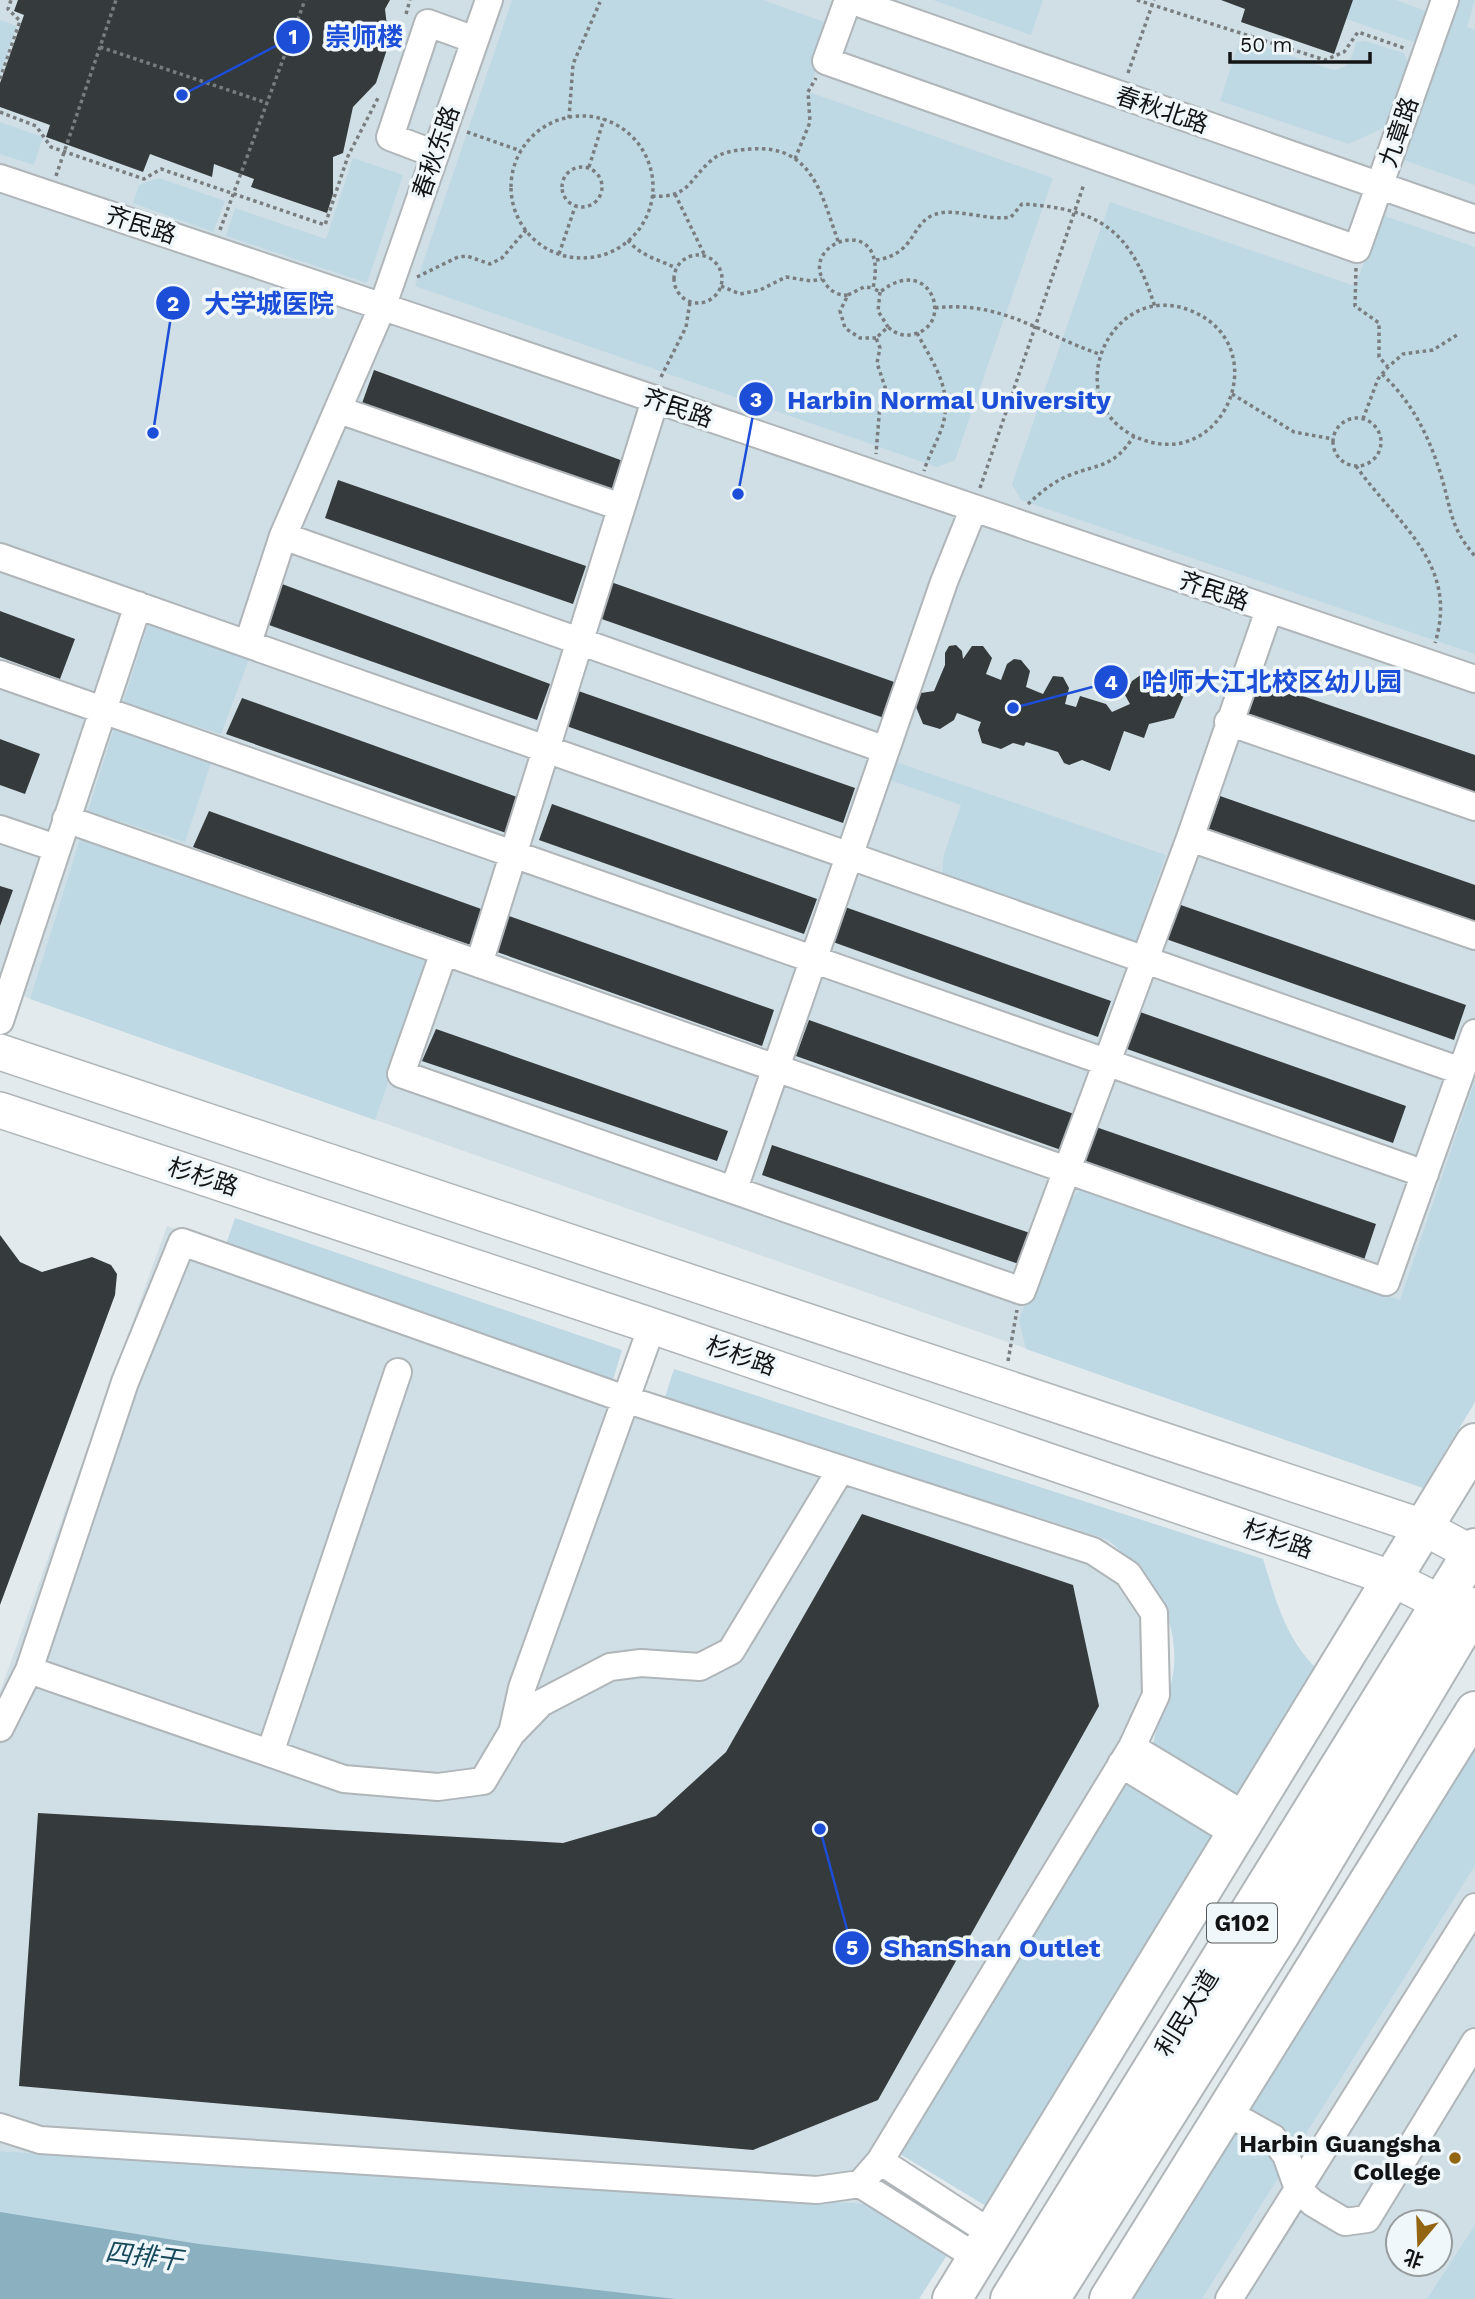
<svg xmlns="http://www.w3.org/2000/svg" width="1475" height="2299" viewBox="0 0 1475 2299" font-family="'Work Sans','Noto Sans SC',sans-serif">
	<rect width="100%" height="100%" fill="#e3eaed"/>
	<!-- built -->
	<path fill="#d0dfe5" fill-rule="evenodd" d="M0,0H1475V1402L1423,1488L0,988Z
		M167,1226L613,1380L1106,1539L1132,1572L1163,1627L1126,1776L870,2204L0,2151V1692Z
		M1475,1866V2299H1202ZM1398,2222H1440V2264H1398Z"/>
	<!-- green -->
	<path fill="#bed9e4" d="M512,0H763L830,24L809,92L1053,178L955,460L937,467L415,286Z
		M933,0H1043L1031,35Z
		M1353,0H1396L1428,12L1417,43L1346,19Z
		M1454,0H1475L1467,27L1475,30V185L1398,158Z
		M0,20L17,26L0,76Z
		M1240,39L1333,70C1350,69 1352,57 1356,42L1365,41L1404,53L1408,63L1385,127L1349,144L1220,101Z
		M0,122L43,137L34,165L0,154Z
		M353,158L403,175L367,283L226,236L235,208L326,239Z
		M159,178L225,201L213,232L133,203L139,185Z
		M1110,202L1355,286L1382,215L1475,247V654L1021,500L1012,484Z
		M148,624L249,659L221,734L123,703Z
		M114,728L212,760L185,842L88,811Z
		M893,761L1166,855L1136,941L942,874L944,854L961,805L887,779Z
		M81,836L430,963L375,1120L30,999Z
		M1475,1080V1402L1423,1488L1026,1349L1019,1320L1059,1210L1080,1190L1400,1300Z
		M235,1218L622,1350L613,1380L225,1247Z
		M674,1369L1263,1559C1276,1600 1285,1638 1317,1669L1237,1796L1153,1744C1158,1718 1172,1692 1174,1666C1178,1612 1147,1570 1106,1539L665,1397Z
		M1475,1748V1866L1202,2299H1131Z
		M1126,1776L1217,1830L986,2206L900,2154Z
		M0,2151L869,2204L949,2252L919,2299H0Z
		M1475,2225V2299H1427Z"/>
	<!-- water -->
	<path fill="#8bb0c0" d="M0,2212L199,2244L675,2299H0Z"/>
	<!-- building -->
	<path fill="#353a3c" d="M18,0H390L385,9L389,43L376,83L353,107L343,153L333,157V194L327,213L251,187L254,179L214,164L212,177L150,154L143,172L46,137L50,125L0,107V83L24,15L14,11Z
		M1221,0H1353L1334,54L1241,22L1245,9Z
		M374,370L626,462L613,498L361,406Z
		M338,480L586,566L573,604L325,518Z
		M608,581L897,683L884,718L596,617Z
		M282,584L550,684L537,720L269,625Z
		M0,611L75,639L60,679L0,657Z
		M956,645L962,651L963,659L972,646H983L992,658L986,674L1001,680L1007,664L1014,659L1021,660L1030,671L1026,687L1043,694L1053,676L1063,677L1069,688L1065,704L1076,707L1080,696L1106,704L1112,712L1130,704L1125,695L1132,681L1148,670L1172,676L1183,687L1184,695L1174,718L1149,724L1144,738L1124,731L1110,771L1082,760L1069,765L1064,763L1058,752L1026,742L1024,746L1013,743L1001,749L982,743L978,730L981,722L957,713L954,720L940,729L923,724L916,707L921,693L934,691L945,665V653L949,646Z
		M1256,680L1475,755V797L1244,716Z
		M567,687L855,788L843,823L555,722Z
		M242,698L517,797L506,833L226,734Z
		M0,739L40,754L25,794L0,785Z
		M1220,796L1475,885V925L1208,831Z
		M552,804L817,899L804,934L539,840Z
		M209,811L484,910L473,946L193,847Z
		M0,886L13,890L0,926Z
		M1178,904L1466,1005L1454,1040L1166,939Z
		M845,907L1111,1001L1098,1037L833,942Z
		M509,916L774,1010L762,1046L497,952Z
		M1140,1012L1406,1106L1393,1143L1127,1049Z
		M809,1020L1074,1114L1061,1150L796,1056Z
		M436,1029L728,1131L717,1161L422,1061Z
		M1093,1126L1376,1224L1364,1260L1081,1161Z
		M772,1145L1030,1233L1019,1264L762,1175Z
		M0,1235L20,1262L42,1272L92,1257L111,1265L117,1274L115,1295L0,1605Z
		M862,1514L1073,1585L1099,1706L878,2100L753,2150L19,2086L38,1813L563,1843L656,1816L726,1752Z"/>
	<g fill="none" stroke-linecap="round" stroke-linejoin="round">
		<!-- minor casing -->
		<g stroke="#afb5b8" stroke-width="30">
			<path id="minor" d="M848,0L826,61L1357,249L1445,0
				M850,0L1475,219
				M435,154L390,137L428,23L475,40
				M0,178C493,341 982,514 1475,679
				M339,410L621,507
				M283,536L886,750
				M0,557L1461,1071
				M248,643L283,536L383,305L489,0
				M0,674L1425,1174
				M1228,722L1475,807
				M66,819L1386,1282L1475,1033
				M0,829L56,848
				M1190,838L1475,936
				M444,952L401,1074L1022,1291L1190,838L1269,610
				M479,964L655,400
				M0,1021L138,605
				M734,1189L944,582L973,510
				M29,1670L344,1779L438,1787L483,1781L511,1734L541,1703L610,1667L641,1663L700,1667L731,1651L841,1469
				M0,1728L29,1670L125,1382L182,1242L625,1399L1093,1551L1128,1574L1154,1613L1156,1695L1132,1747L880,2161L860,2184L817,2190L40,2140L0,2127
				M512,1733L522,1688L652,1326
				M1132,1747L1246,1816
				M270,1753L398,1372
				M1121,1764L1235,1834
				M1226,2112L1273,2138L1286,2155L1298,2189L1313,2203L1345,2222L1367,2219L1475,2042
				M880,2161L991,2233
				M860,2184L976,2257
				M1229,2299L1475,1907"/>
		</g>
		<!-- major casing -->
		<g stroke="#afb5b8" stroke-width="38">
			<path id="major" d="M0,1052L1423,1527L1475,1555
				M0,1110L652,1326L1391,1578L1465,1615"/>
		</g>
		<!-- highway casing -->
		<g stroke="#afb5b8" stroke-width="42">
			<path id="highway" d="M952,2299L1475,1443
				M1010,2299L1475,1548
				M1050,2299L1282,1931L1475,1607
				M1109,2299L1475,1711"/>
		</g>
		<!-- path -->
		<path stroke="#797d7f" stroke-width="3.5" stroke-dasharray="3.5 3.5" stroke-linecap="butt" d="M1137,0L1325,60L1344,52L1358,32L1404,48
			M406,14L410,0
			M100,47L267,103
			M1128,73L1154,0
			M0,79L20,21L8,9L11,0
			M0,112L36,126L51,147L144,179L161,169L325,225L348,156L378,98
			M511 187a71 71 0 1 1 142 0a71 71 0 1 1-142 0Z
			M569,118L573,64L600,2
			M467,132L521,151
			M795,159L810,122L808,92L816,78
			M562 187a20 20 0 1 1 40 0a20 20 0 1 1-40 0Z
			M589,167L604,119
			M56,176L116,0
			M675,194L705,256
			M652,196C690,199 689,178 713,159C723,151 738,150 750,149C812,144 821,193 838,241
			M220,230L305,0
			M628,240C640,256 660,260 676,268
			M559,254L575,207
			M674 279a24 24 0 1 1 48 0a24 24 0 1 1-48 0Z
			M876,260C919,254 909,219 940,213C960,209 988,221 1011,217L1022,204C1102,209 1131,231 1155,307
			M1356,268L1355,306L1379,323V357L1388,367
			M417,277L458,257L467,256L490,264L502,258L526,230
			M721,286L740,294L760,290L786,277L811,281L822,279
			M880,292L878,311L888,327
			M848,295L864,287L873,288
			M935,308C1001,300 1041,334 1099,354
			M917,333C934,365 955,392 941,430C936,444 928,457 924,471
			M876,338H860L845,328L840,311L848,295C838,296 830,291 825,283C796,242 891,209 873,288L880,292C931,252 955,325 914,334C904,337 896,334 888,327L876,338L880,348L877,363L887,393L880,404L876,454
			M1382,374C1411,401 1428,434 1440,472C1451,506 1449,527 1475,556
			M661,377L686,327L690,302
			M1232,394L1294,432L1333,439
			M1333 442a24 24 0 1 1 48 0a24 24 0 1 1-48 0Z
			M1363,419L1378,379L1388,367L1403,354L1433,350L1457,335
			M1356,466C1395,522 1460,563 1435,643
			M980,488L1084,184
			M1028,504C1040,493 1054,481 1070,475C1101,463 1113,468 1134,436C1223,479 1279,344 1189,310C1111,280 1058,398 1134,436
			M1008,1361L1017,1310"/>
		<!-- minor -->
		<use href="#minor" stroke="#fff" stroke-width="26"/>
		<!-- major -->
		<use href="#major" stroke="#fff" stroke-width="35"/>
		<!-- highway -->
		<use href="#highway" stroke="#fff" stroke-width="38"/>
	</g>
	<!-- markers -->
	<circle fill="#936512" stroke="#f0f7fa" stroke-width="2.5" cx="1455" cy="2158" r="7"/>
	<g text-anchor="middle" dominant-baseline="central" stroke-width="7" stroke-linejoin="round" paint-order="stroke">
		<!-- shield labels -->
		<rect fill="#f0f7fa" stroke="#55585a" stroke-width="2" x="1207" y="1903.5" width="70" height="39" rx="5"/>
		<g font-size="23" font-weight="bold" fill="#121415">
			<text x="1242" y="1923">G102</text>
		</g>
		<!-- street labels -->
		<g font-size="24" fill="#121415" stroke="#f0f7fa">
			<text transform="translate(1162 110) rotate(19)">春秋北路</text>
			<text transform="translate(1399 132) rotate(-71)">九章路</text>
			<text transform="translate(436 152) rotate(-71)">春秋东路</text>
			<text transform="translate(141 225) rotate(18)">齐民路</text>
			<text transform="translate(678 408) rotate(19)">齐民路</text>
			<text transform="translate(1214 591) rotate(19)">齐民路</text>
			<text transform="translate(203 1177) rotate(18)">杉杉路</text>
			<text transform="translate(741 1356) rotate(19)">杉杉路</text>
			<text transform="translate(1278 1539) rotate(19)">杉杉路</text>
			<text transform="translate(1187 2013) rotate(-58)">利民大道</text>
		</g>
		<!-- poi labels -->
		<g font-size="24" font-weight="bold" fill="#121415" stroke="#f0f7fa" text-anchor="end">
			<text x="1441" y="2144">Harbin Guangsha<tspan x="1441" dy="28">College</tspan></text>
		</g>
		<!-- water labels -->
		<g font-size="26" font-style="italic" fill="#16495b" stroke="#f0f7fa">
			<text transform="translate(144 2256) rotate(7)">四排干</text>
		</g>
	</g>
	<!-- callouts -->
	<path fill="none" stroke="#1d4ed8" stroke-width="2.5" d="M182 95L293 37M153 433L173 303M738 494L756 399M1013 708L1111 682M820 1829L852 1948"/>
	<g fill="#1d4ed8" stroke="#f0f7fa" stroke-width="2.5">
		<circle cx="182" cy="95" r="7"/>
		<circle cx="153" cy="433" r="7"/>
		<circle cx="738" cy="494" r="7"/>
		<circle cx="1013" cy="708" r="7"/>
		<circle cx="820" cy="1829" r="7"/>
		<circle cx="293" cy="37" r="18"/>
		<circle cx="173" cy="303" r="18"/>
		<circle cx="756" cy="399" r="18"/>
		<circle cx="1111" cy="682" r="18"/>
		<circle cx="852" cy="1948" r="18"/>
	</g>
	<g font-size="21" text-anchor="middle" font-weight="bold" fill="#fff">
		<text x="293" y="44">1</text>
		<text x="173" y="311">2</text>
		<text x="756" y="407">3</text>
		<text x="1111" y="690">4</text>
		<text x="852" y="1955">5</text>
	</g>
	<g font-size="26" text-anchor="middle" font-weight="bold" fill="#1d4ed8" stroke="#f0f7fa" stroke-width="7" stroke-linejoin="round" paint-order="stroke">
		<text x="364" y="46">崇师楼</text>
		<text x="269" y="313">大学城医院</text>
		<text x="949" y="409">Harbin Normal University</text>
		<text x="1272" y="691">哈师大江北校区幼儿园</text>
		<text x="992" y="1957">ShanShan Outlet</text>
	</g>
	<!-- north arrow -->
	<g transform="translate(1419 2243) rotate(199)"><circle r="33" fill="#f0f7fa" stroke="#979c9e" stroke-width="2"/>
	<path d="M0-5L12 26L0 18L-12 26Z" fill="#936512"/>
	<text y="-10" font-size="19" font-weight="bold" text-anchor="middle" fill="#121415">北</text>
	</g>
	<!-- scale -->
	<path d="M1230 52v10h140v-10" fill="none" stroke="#121415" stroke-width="3.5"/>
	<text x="1240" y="52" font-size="21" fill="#121415" stroke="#f0f7fa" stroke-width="5" paint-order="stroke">50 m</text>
</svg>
